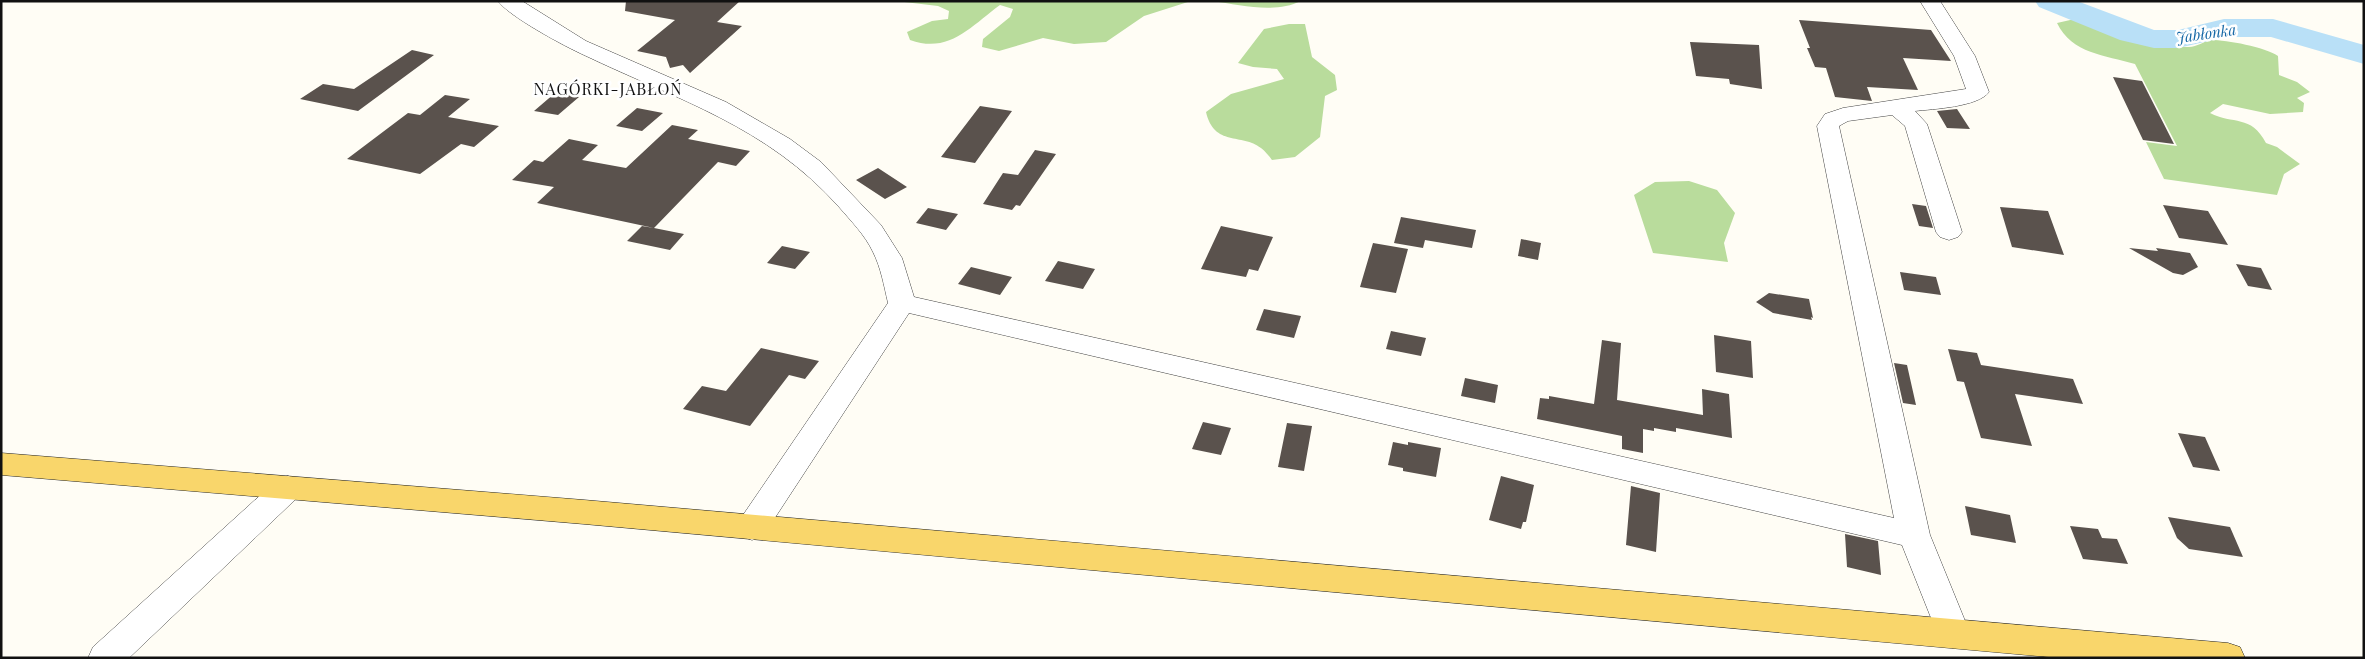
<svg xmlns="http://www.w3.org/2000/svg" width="2365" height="659" viewBox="0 0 2365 659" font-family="'Playfair Display',serif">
	<rect width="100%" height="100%" fill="#fffdf5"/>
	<!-- forest -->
	<path fill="#b9dc9c" d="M896,1H1191L1144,16L1106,42L1074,44L1043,38L999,51L982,47L983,39L1010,17L1013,9L1000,5C970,27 949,54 910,40L907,32L932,21L948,19L949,11L938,6Z
		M1212,1H1301C1274,14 1241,5 1212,1Z
		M2079,18C2110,30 2156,48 2189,47C2197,47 2204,41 2211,40C2227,40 2265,47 2278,56L2279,75L2297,82L2310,92L2297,98L2304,103L2303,112L2270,114L2223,104L2210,113C2233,125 2251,114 2266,143L2277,147L2300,164L2284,174L2277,195L2164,179L2146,142L2177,146L2135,64C2105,55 2072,54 2057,23Z
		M1289,24H1305L1312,57L1335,75L1337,90L1325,96L1320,137L1295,157L1272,160C1269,156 1265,151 1261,148C1242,133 1214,147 1206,112L1231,94L1284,79L1277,69L1253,67L1238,63L1264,29Z
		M1689,181L1717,190L1735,213L1724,243L1728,262L1653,253L1634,195L1655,182Z"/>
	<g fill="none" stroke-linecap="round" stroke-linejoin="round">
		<!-- river -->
		<path fill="#b9e0f7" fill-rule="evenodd" d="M2035,1H2077L2154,30H2178L2224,19H2273L2364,45V64L2271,37H2226L2178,48H2154L2120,40L2039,7Z"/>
	</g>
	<!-- building -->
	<path fill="#5a524d" d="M626,1H740L717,22L742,26L690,73L683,65L670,68L666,57L637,51L675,20L625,11Z
		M1799,20L1931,30L1951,61L1903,58L1918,90L1867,87L1872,101L1835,97L1826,68L1815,67L1807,48H1810Z
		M1690,42L1759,45L1762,89L1730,84L1729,79L1696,76Z
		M412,50L434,55L358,111L300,99L323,84L354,89Z
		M2113,77L2142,81L2174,144L2143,140Z
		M555,93L579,97L558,115L534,111Z
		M445,95L470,99L448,117L499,126L474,147L461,144L420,174L347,159L408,113L420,115Z
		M980,106L1012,111L975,163L941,157Z
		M637,108L663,113L642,131L616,126Z
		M1957,109L1970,129L1947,128L1937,111Z
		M672,125L698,130L688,139L750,151L736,166L718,162L654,228L537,203L554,187L512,180L534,160L543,162L569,139L598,145L582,160L626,168Z
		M1035,150L1056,154L1020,206L1016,205L1012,210L983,204L1003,173L1018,175Z
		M878,168L907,187L885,199L856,180Z
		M1912,204L1926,206L1933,228L1919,226Z
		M2163,205L2208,211L2228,245L2179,238Z
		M2000,207L2048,211L2064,255L2012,247Z
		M928,208L958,214L946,230L916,223Z
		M1401,217L1476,230L1472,248L1425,240L1423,248L1394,243Z
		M642,226L654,228L684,234L670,250L627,241Z
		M1221,226L1273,237L1258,271L1249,269L1246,277L1201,269Z
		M1521,239L1541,243L1538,260L1518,256Z
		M1373,243L1408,249L1396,293L1360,287Z
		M782,246L810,252L795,269L767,263Z
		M2129,248L2158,251L2156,248L2190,253L2198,267L2183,275L2173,273Z
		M1058,261L1095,269L1083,289L1045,281Z
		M2236,264L2261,268L2272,290L2248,286Z
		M971,267L1012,277L1000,295L958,284Z
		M1900,272L1936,277L1941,295L1904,290Z
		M1769,293L1809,299L1813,318L1811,317L1812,320L1773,313L1756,302Z
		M1264,309L1301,316L1294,338L1256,330Z
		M1391,331L1426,338L1421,356L1386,349Z
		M1714,335L1751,341L1753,378L1716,372Z
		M1602,340L1621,343L1617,400L1703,415L1702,389L1729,394L1732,438L1676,428V432L1654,428V431L1643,429V453L1622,449V436L1537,419L1540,398L1549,399V396L1594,404Z
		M761,348L819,361L805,379L789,375L750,426L683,409L702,386L726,391Z
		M1948,349L1977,353L1981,365L2073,379L2083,404L2015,394L2032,446L1981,438L1964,382L1957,381Z
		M1894,363L1907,365L1916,405L1903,403Z
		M1465,378L1498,385L1495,403L1461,396Z
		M1203,422L1231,428L1221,455L1192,449Z
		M1287,423L1312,426L1304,471L1278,467Z
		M2178,433L2205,437L2220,471L2193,467Z
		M1393,442L1408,445V442L1441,448L1436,477L1403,471V468L1388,465Z
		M1501,476L1534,485L1526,522H1523L1521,529L1489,520Z
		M1631,486L1660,493L1656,552L1626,545Z
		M1965,506L2010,515L2016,543L1971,535Z
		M2168,517L2230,527L2243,557L2189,549L2177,538Z
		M2070,526L2098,529L2102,538L2117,539L2128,564L2083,559Z
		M1845,534L1878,541L1881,575L1847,567Z"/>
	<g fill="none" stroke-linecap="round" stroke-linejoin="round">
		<!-- minor casing -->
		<g stroke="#444" stroke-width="1">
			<path id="minor" d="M498,1H522L586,41L726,102L790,139L821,162L881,225L902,258L914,297L1894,518L1817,126L1825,114L1843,108L1966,89L1954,56L1920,1H1940L1975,56L1989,92C1978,107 1933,109 1915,111L1927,124L1962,232L1958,237L1949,240L1940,237L1936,232L1905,126L1892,115L1848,121L1839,126L1930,535L1970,633L1965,643L1953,648L1941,643L1902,545L909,313L763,536L752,540L741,536L736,527L741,518L888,303C884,286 881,268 873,252C865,235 851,221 839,207C767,126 678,100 584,55C566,47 508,16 498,1Z
				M288,476L299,480L304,488L299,496L129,658H88L93,647L277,480Z"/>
		</g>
		<!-- major casing -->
		<g stroke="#222" stroke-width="1">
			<path id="major" d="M1,453L584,500L2228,643L2240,647L2245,658H2060L584,524L1,475Z"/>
		</g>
		<!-- minor -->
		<use href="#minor" fill="#fff" fill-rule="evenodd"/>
		<!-- major -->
		<use href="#major" fill="#f9d66b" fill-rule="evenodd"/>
	</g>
	<g text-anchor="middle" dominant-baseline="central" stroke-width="5" stroke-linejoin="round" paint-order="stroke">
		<!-- far-water labels -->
		<g font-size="15" font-style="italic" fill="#1768a6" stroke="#fff">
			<text transform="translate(2206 33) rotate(-8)">Jabłonka</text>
		</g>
		<!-- far-quarter labels -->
		<g font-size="16" letter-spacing="1" fill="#111" stroke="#fff">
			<text x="608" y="88">NAGÓRKI-JABŁOŃ</text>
		</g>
	</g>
	<!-- border -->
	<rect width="2365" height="659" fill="none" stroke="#111111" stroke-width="5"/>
</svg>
